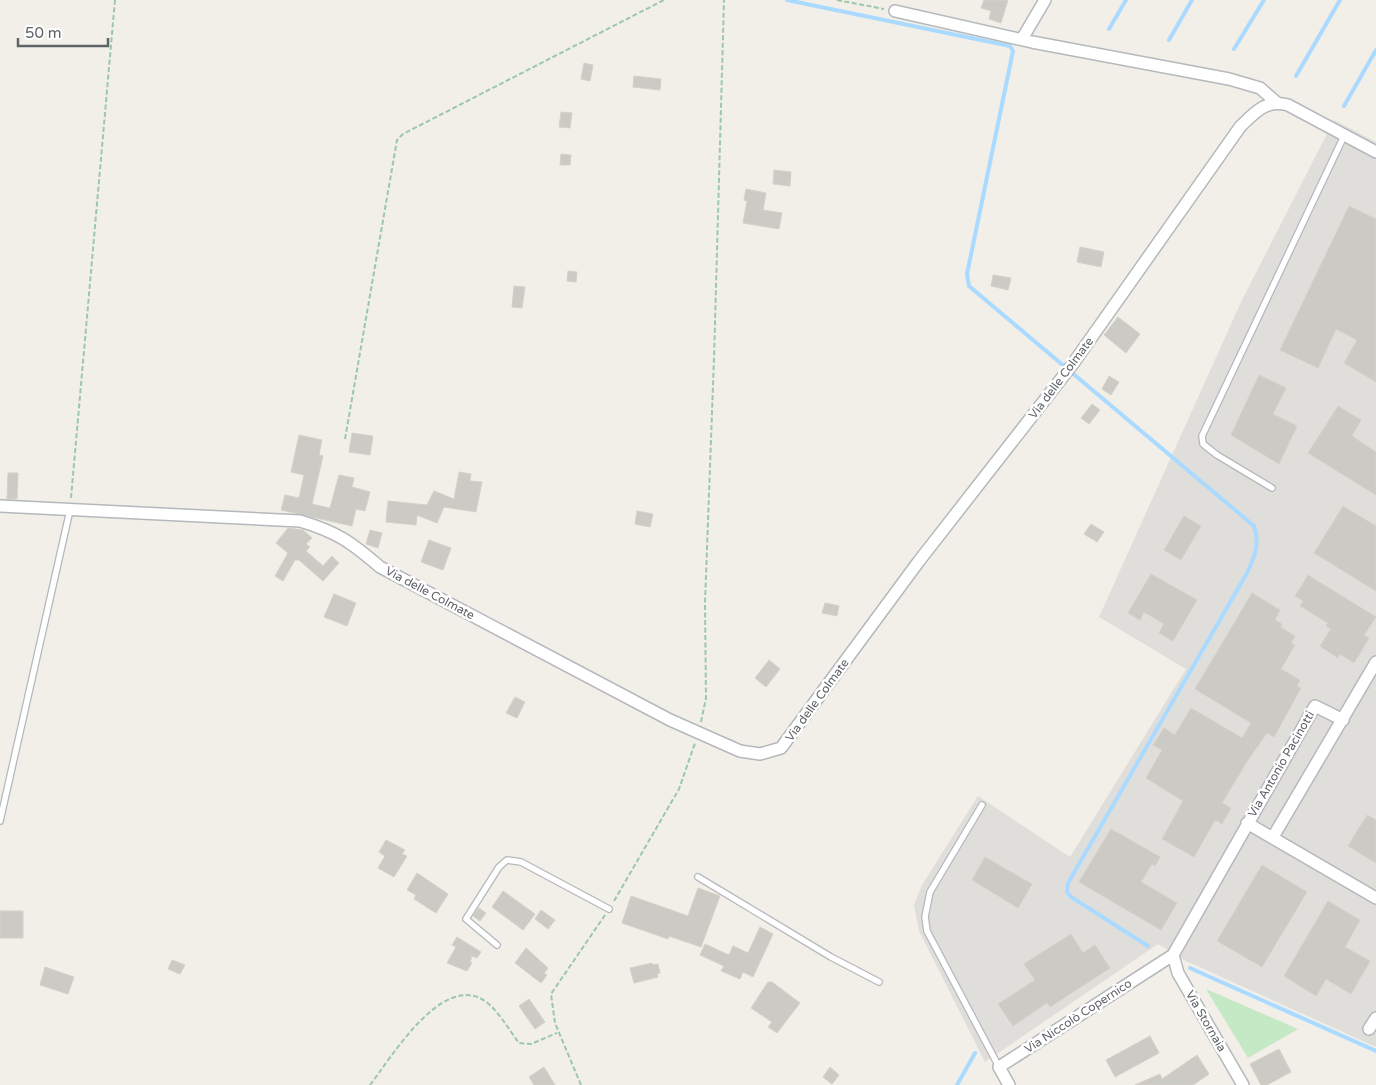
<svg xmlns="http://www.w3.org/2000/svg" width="1376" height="1085" viewBox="0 0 1376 1085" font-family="'Varela Round',sans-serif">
	<rect width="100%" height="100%" fill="#f1efe8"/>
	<!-- industrial -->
	<path fill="#e0deda" d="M1334,120L1376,142V1047L1186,961L1158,944L985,1062L919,931L914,905L922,885L978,796L1070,857L1186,669L1099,617L1241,302Z"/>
	<!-- green -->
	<path fill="#c5e8c5" d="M1206,989L1298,1029L1248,1058Z"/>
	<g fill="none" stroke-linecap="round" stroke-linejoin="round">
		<!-- stream -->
		<path stroke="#aadaff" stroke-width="4" d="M787,0L1010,46L1013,51L967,274L969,286L1254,526C1260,544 1255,556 1247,573L1068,883L1067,892L1071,897L1148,946
			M1109,29L1126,0
			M1169,40L1192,0
			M1234,49L1264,0
			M1296,76L1340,0
			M1344,106L1376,50
			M1190,968L1376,1051
			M957,1085L975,1053"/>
	</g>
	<!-- building -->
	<path fill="#cccac5" stroke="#d6d1c6" d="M984,0H1008L1001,23L989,19L991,11L981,8Z
		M584,63L593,65L590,81L581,79Z
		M634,76L661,79L660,90L633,87Z
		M561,112L572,113L570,128L559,127Z
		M561,154L571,155L570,165H560Z
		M774,170L791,172L790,186L773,184Z
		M746,189L766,193L763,210L782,213L779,229L743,223L747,201L744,200Z
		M1349,206L1376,219V382L1344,363L1357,340L1336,329L1318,368L1280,350Z
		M1080,247L1104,252L1101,267L1077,262Z
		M568,271L577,272L576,282L567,281Z
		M993,275L1011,278L1008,290L991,286Z
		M514,286L525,287L522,308L512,307Z
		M1118,317L1140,334L1126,353L1104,335Z
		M1259,375L1286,388L1273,414L1297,426L1279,464L1231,435Z
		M1109,376L1119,382L1111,395L1102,389Z
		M1092,404L1100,410L1089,424L1081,418Z
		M1338,406L1361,420L1352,436L1376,452V495L1308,453Z
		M352,433L373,436L370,455L349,452Z
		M299,435L322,440L319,455L323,456L312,504L330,508L339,475L354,478L352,487L370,492L365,511L356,509L352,526L281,510L285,495L299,498L304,475L291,472Z
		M459,472L471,474L470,481L482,482L476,512L444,507L437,523L417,515L416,525L386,522L388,501L427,505L434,491L454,499Z
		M8,473H18L17,499H7Z
		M1343,506L1376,526V591L1314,553Z
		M637,511L653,514L650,527L635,524Z
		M1184,516L1201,526L1181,560L1164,550Z
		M1091,524L1104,532L1097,542L1084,534Z
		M288,528L303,530L312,538L306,544L310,547L306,551L323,566L332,556L339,563L323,581L299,560H295L283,581L275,576L288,553L276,543Z
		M370,530L382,533L378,548L366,544Z
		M429,540L451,548L443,570L421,562Z
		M1151,574L1197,600L1173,641L1159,633L1164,624L1144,612L1140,620L1128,613Z
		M1308,575L1376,617L1364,635L1369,638L1354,663L1340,654L1338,658L1320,646L1331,629L1326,626L1328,623L1300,606L1303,601L1295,596Z
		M1252,593L1280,610L1275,620L1282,624L1280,627L1295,636L1291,643L1295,645L1281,669L1300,680L1297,686L1301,688L1274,737L1267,733L1248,760L1222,803L1231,808L1222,824L1215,820L1194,857L1162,839L1183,801L1146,778L1162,750L1153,745L1164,728L1175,735L1191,708L1242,738L1251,723L1195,689Z
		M334,594L356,603L347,626L324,617Z
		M825,603L839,606L837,616L822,613Z
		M769,660L780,669L766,687L755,678Z
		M515,697L525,702L517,718L506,713Z
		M1367,815L1376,820V863L1348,846Z
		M1111,829L1160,857L1155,866L1152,864L1141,882L1177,903L1161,930L1079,882Z
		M386,840L405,850L402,854L407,856L394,877L378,868L385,856L379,852Z
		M985,857L1032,884L1018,908L972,880Z
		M1262,865L1307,892L1262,967L1217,941Z
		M417,873L448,894L436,913L414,899L416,895L407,890Z
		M698,888L720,896L701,947L669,936L668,939L622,923L631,896L688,916Z
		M503,891L535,914L523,930L492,907Z
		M1328,901L1360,920L1345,947L1370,961L1351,994L1326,979L1316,996L1284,976Z
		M479,908L486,913L480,921L473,916Z
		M541,910L555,920L548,929L535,919Z
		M0,911H23V938H0Z
		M760,927L773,934L753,977L743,972L740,979L721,971L724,966L700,955L705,944L729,955L733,946L748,953Z
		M1071,934L1083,953L1095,945L1110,968L1050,1007L1047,1003L1013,1026L998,1004L1035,980L1024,964Z
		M457,937L481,952L477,958L470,955L472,957L470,961L472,963L467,971L447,963L456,947L452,945Z
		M526,948L548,968L544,973L547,975L541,983L515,963Z
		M172,960L185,965L180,974L168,969Z
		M652,963L653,965L658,964L660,973L657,974L658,977L634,983L630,968Z
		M45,967L74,977L68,994L40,985Z
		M768,982H772L800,1003L777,1033L768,1027L772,1022L751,1008Z
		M529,999L545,1022L535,1029L519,1006Z
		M1150,1036L1159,1053L1115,1077L1106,1060Z
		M1279,1049L1291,1072L1267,1085H1261L1250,1064Z
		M1197,1055L1209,1074L1193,1085H1135L1160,1074L1162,1079Z
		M544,1067L555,1085H534L529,1077Z
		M830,1067L839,1075L832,1084L823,1077Z"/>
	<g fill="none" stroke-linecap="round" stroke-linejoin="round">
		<!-- service casing -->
		<g stroke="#b5b8bc" stroke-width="8">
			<path id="service" d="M1272,488L1217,455L1203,444L1202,436L1344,136
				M982,805L930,892L925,917L927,931L999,1067
				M0,821L70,510
				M698,877L831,957L879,982
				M497,945L466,919L499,867L507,860L521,862L609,909"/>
		</g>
		<!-- minor casing -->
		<g stroke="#b5b8bc" stroke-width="14">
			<path id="minor" d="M895,11L1032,42L1229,79L1260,88L1276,102
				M1022,39L1045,0
				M0,506L300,521C337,532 351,542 380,567L670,720L740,751L760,754L781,748L919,561L1072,365L1240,127C1255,112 1266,99 1288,105L1376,152
				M1247,823L1376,898
				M1273,837L1376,662
				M1173,955L1178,973L1243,1085
				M1369,1029L1376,1018
				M1009,1085L999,1067L1173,955L1315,706L1343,720"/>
		</g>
		<!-- path -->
		<path stroke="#9cc7a9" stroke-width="2" stroke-dasharray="5 2.5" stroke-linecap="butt" d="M837,0L884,9
			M345,439L397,140L403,134L664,0
			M71,498L115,0
			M701,722L706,698L705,603L714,358L724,0
			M614,901L679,789L695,743
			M370,1085C391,1058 442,972 485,1001C498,1010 509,1030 519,1043L531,1044L557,1033
			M581,1085L555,1023L551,994L605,915"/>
		<!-- service -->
		<use href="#service" stroke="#fff" stroke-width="5.5"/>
		<!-- minor -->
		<use href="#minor" stroke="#fff" stroke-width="11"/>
	</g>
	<g text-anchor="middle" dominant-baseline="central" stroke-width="5" stroke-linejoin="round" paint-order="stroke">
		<!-- street labels -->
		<g font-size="12" fill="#5f6368" stroke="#fff">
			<text transform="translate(1061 378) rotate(-53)">Via delle Colmate</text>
			<text transform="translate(430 593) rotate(28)">Via delle Colmate</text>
			<text transform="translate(817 700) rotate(-54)">Via delle Colmate</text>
			<text transform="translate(1281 764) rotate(-60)">Via Antonio Pacinotti</text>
			<text transform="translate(1078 1016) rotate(-33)">Via Niccolò Copernico</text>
			<text transform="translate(1206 1021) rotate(60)">Via Stornaia</text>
		</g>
	</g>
	<!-- scale -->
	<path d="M18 38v8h90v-8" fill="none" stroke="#5f6368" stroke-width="2.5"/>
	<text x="25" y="38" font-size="15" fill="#5f6368" stroke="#ffffff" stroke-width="4" paint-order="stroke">50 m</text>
</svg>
